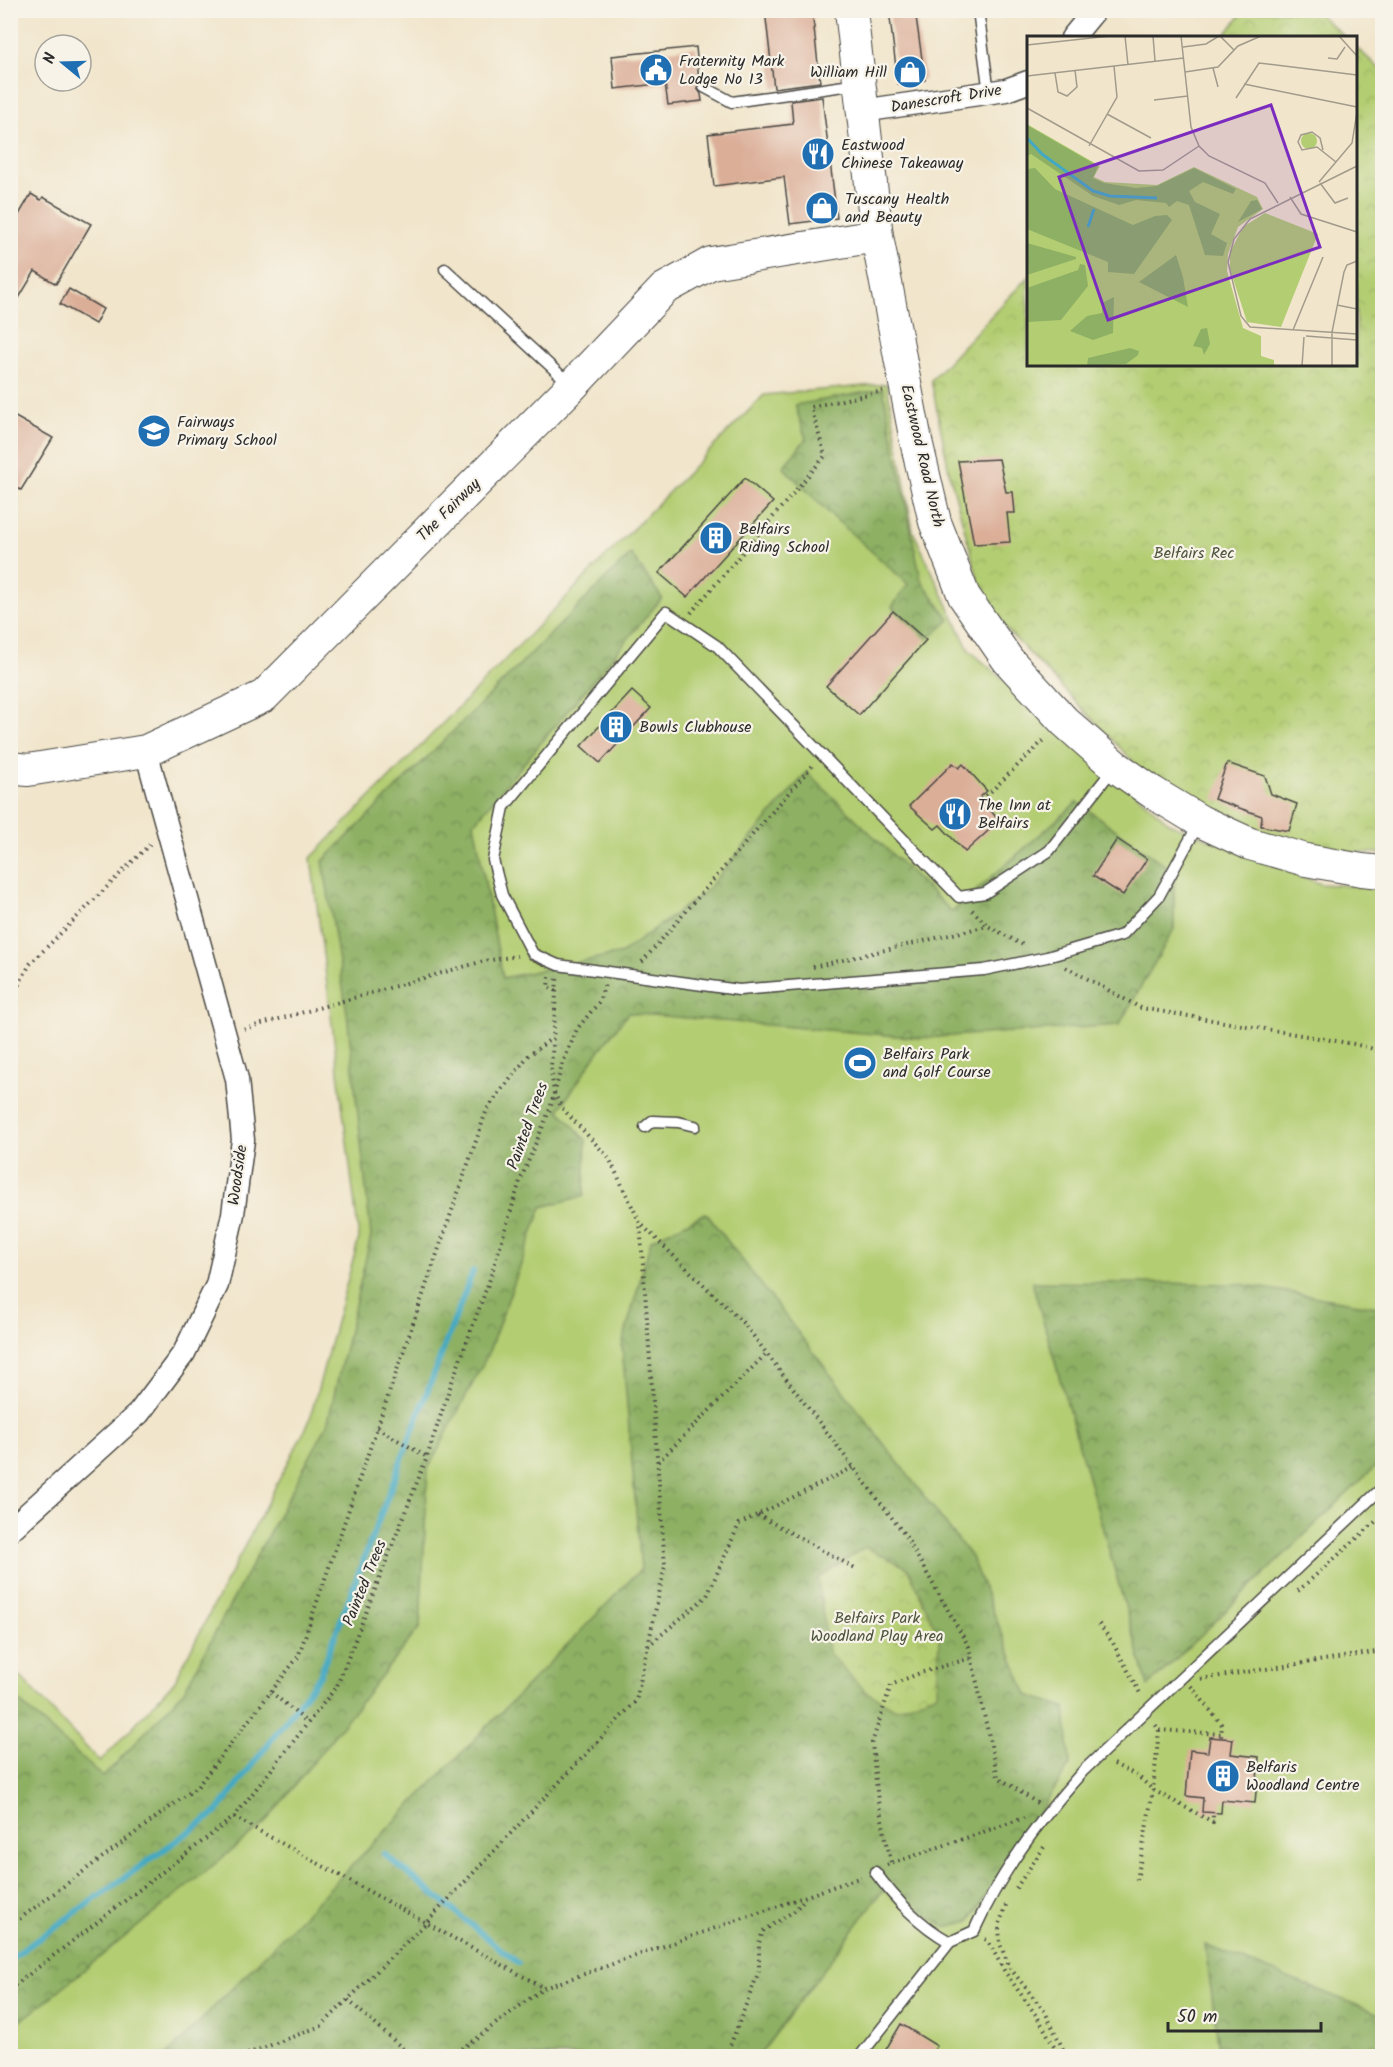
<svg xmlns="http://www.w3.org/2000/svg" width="1393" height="2067" viewBox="0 0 1393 2067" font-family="Kalam,sans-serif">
	<defs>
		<pattern id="forest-crowns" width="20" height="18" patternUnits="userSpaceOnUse" patternTransform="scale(1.5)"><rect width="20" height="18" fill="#8eb064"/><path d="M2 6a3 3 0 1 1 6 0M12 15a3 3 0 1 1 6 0" fill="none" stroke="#748f53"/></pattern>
		<pattern id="park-crowns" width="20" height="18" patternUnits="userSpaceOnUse" patternTransform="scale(1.5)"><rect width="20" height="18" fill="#b3cd72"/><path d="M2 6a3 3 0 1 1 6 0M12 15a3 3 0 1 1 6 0" fill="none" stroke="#9ab063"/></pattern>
	</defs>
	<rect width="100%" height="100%" fill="#f7f3e8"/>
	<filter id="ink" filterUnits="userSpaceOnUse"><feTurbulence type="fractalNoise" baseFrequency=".0167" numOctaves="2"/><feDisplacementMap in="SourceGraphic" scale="12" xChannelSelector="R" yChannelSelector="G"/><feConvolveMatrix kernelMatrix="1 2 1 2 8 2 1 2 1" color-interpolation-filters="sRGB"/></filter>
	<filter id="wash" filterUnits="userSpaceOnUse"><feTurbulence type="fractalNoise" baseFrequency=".008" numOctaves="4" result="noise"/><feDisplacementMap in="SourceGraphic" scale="24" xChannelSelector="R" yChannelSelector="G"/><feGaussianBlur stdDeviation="1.35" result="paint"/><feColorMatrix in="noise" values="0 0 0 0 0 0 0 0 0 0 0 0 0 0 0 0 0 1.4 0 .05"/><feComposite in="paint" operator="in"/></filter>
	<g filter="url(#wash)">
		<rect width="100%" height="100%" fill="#f1e5cb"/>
		<!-- green -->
		<path fill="#b3cd72" stroke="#6f7c4e" stroke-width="1.5" d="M887,384L913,531L969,650L1171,824L1321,884L1382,888V2056H11L10,1685L20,1676L100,1762L174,1682L309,1422L359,1238L311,858L764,395Z"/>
		<!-- forest -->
		<path fill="url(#forest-crowns)" stroke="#5c6e48" stroke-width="1.5" d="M883,389L921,580L950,620L928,639L892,607L908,584L831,515L783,467L806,439L795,405Z
			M631,554L662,598L474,823L503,978L622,953L706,891L807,772L952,912L1077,802L1174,872V929L1119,1025L921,1038L628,1013L596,1055L559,1110L586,1140L584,1196L542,1207L488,1354L428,1469L420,1627L264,1824L31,2013L11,2028L10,1697L12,1695L103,1777L183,1692L327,1425L371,1236L347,1013L323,861Z
			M706,1213L971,1557L1027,1695L1065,1707L1070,1765L970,1921L945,1927L883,1890L759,2056H166L641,1569L622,1346L651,1240Z
			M1032,1282L1239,1284L1382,1308V1460L1148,1686Z
			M1205,1945L1382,2015V2056H1220Z"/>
		<!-- park -->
		<path fill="url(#park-crowns)" stroke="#6f7c4e" stroke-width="1.5" d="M1244,11H1315L1345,37H1223Z
			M1356,47L1382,71V853L1309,851L1168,798L986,608L950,476L931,380L1028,277V364H1356Z
			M865,1547L908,1568L939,1637L937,1693L896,1709L865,1691L828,1652L818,1578Z"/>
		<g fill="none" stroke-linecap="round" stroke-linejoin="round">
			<!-- stream -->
			<path stroke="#43a9c3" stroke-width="6" d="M384,1854L518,1963
				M10,1959L217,1812L320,1675L473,1271"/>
		</g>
		<g id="blocks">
			<!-- building -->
			<path fill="#dbae98" d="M765,10H812L820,82L774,88Z
				M889,10H915L925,80L898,84Z
				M696,47L699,81L697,88L701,94L702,101L668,105L665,83L615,89L612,56Z
				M822,97L837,218L790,224L784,177L714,186L708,134L793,124L791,101Z
				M31,194L41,200L43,197L91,224L56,284L35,271L10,313V230Z
				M69,289L103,309L95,324L60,304Z
				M10,414L53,438L21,490L10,485Z
				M999,459L1006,492H1013L1015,513H1007L1010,542L974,544L958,461Z
				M745,478L773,502L687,597L659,573Z
				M893,611L926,640L859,715L826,686Z
				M632,691L651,708L600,763L581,746Z
				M953,763L959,768L963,764L987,791L980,797L999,821L965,852L940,825L935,829L909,806Z
				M1227,763L1265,776L1271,794L1297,804L1289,831L1261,826L1262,816L1214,799Z
				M1117,839L1147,859L1123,895L1093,876Z
				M1210,1737L1233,1739L1231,1754L1259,1757L1255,1803L1222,1800L1221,1813L1202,1812L1203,1798L1186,1796L1190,1750L1208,1752Z
				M901,2024L937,2046L930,2056H882Z"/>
		</g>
	</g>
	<g filter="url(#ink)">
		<use href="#blocks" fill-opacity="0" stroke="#494743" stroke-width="1.5"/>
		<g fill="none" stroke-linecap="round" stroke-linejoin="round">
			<!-- lane casing -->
			<g stroke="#494743" stroke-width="13">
				<path id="lane" d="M978,10L989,93
					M704,87L732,102L858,84
					M445,269L570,384
					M1113,769L1049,851L985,893L959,897L717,646L666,612L504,807L493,860L502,895L533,954L558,965L739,990L984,970L1047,957L1122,935L1159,896L1199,823
					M645,1127L652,1121L678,1122L695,1126
					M875,1872C896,1900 919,1925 950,1942L974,1931C1000,1873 1042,1817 1084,1770L1382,1488
					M860,2056L950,1942"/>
			</g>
			<!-- street casing -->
			<g stroke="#494743" stroke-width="25">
				<path id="street" d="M1072,38L1095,10
					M862,111L1006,90L1028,82
					M10,1530L139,1413L184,1353L217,1285L233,1214L243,1140L237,1079L146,751"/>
			</g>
			<!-- secondary casing -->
			<g stroke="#494743" stroke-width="34">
				<path id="secondary" d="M851,10L877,236L916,441L935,522L964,596L1008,660L1064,721L1115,766L1152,792L1200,821L1250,844L1306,860L1362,870L1382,872
					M10,768L28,770L146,751L264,696L572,386L664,289L711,263L877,236"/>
			</g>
			<!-- path -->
			<path stroke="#494743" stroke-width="4" stroke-dasharray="1.5 4.5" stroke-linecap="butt" d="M691,613L825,456L811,407L883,391
				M982,800L1046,738
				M972,910L988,926L1025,946
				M642,962L812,766
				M813,967L987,926
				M1066,967L1141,1008L1354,1044L1382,1051
				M549,977L548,987L556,991
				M557,979L551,1070L554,1093L562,1108L609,1158L640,1223L745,1325L905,1535L969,1647L998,1777L1037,1803
				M10,1001L30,964L150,844
				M244,1029L484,961L517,956
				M377,1428L427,1457
				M658,1462L767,1353
				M758,1515L855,1568
				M1298,1591L1382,1516
				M1099,1624L1113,1643L1141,1695
				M648,1646L707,1596L739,1524L854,1467
				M1201,1679L1382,1651
				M1191,1686L1222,1725L1221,1738
				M271,1692L308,1723
				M1159,1730L1221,1734
				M1114,1764L1138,1776L1153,1790L1213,1822V1813
				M234,1817L544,1988
				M891,1862L878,1801L872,1743L891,1685L920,1673L971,1658
				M887,1865L1024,1818
				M1137,1880L1153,1790L1159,1730L1155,1724
				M1016,1888L1044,1847
				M1006,1905L999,1925L1000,1944L1010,1968L1045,2012L1064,2051L1065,2056
				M10,1926L197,1787L298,1657L487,1109L528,1056L552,1038
				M985,1939L988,1941L1005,1972L1038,2018L1060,2056
				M10,1989L234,1817L337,1686L427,1457L449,1390L490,1279L520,1181L550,1109L562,1065L577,1029L599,1002L605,984
				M348,2000L411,2056
				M242,2056L321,2026L426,1923L636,1701L665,1566L640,1223
				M452,2056L544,1988L861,1877
				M726,2056L759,1971V1943L763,1931L794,1911L805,1899"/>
			<!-- lane -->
			<use href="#lane" stroke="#fff" stroke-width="10"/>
			<!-- street -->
			<use href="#street" stroke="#fff" stroke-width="22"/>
			<!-- secondary -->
			<use href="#secondary" stroke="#fff" stroke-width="32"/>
		</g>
	</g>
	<!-- icons -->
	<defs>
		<g id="civic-disc" transform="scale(1.725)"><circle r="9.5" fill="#1f6fb2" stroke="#f7f3e8"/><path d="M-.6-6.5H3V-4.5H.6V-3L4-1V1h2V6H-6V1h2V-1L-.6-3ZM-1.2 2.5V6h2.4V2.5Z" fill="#fff"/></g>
		<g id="shop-disc" transform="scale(1.725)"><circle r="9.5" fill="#1f6fb2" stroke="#f7f3e8"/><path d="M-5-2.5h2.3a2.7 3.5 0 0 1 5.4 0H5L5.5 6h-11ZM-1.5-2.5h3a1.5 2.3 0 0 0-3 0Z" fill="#fff"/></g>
		<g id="restaurant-disc" transform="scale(1.725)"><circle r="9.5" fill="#1f6fb2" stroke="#f7f3e8"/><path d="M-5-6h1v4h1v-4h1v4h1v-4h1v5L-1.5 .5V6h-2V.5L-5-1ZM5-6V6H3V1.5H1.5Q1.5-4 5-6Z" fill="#fff"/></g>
		<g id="school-disc" transform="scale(1.725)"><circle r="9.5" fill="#1f6fb2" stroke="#f7f3e8"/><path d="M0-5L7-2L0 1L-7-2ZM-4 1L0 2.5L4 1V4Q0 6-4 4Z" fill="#fff"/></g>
		<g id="building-disc" transform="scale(1.725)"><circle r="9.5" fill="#1f6fb2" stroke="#f7f3e8"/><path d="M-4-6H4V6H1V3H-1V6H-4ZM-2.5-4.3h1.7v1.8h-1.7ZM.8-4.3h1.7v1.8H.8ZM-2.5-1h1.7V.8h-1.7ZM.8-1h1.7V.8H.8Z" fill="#fff"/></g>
		<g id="stadium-disc" transform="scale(1.725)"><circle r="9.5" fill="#1f6fb2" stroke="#f7f3e8"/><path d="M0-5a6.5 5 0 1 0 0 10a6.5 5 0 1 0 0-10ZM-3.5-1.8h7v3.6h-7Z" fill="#fff"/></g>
	</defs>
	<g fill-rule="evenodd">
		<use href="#civic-disc" x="656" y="70"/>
		<use href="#shop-disc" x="910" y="72"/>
		<use href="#restaurant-disc" x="818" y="154"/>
		<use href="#shop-disc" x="822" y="208"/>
		<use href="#school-disc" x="154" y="431"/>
		<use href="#building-disc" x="716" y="538"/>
		<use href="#building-disc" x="616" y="727"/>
		<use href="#restaurant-disc" x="955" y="814"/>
		<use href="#stadium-disc" x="860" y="1063"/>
		<use href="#building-disc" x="1223" y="1776"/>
	</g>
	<g text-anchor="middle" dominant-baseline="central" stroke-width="4.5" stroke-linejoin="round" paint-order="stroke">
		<!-- poi labels -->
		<g font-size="16" fill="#2b2b2b" stroke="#f7f3e8" text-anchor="start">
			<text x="679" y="61">Fraternity Mark<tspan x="679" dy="18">Lodge No 13</tspan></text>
			<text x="887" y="72" text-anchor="end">William Hill</text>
			<text x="841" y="145">Eastwood<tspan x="841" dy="18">Chinese Takeaway</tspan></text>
			<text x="845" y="199">Tuscany Health<tspan x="845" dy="18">and Beauty</tspan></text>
			<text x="177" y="422">Fairways<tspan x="177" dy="18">Primary School</tspan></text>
			<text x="739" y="529">Belfairs<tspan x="739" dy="18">Riding School</tspan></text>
			<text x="639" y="727">Bowls Clubhouse</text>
			<text x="978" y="805">The Inn at<tspan x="978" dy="18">Belfairs</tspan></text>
			<text x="883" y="1054">Belfairs Park<tspan x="883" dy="18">and Golf Course</tspan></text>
			<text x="1246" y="1767">Belfaris<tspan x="1246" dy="18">Woodland Centre</tspan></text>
		</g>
		<!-- street labels -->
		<g font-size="16" fill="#2b2b2b" stroke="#f7f3e8">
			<text transform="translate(946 99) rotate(-9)">Danescroft Drive</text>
			<text transform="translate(922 456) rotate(77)">Eastwood Road North</text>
			<text transform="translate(449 510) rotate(-45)">The Fairway</text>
			<text transform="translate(528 1126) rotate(-70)">Painted Trees</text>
			<text transform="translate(238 1175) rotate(-82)">Woodside</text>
			<text transform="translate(365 1583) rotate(-68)">Painted Trees</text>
		</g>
		<!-- park labels -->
		<g font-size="16" fill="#4d543d" stroke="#f7f3e8">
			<text x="1194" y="553">Belfairs Rec</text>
			<text x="877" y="1618">Belfairs Park<tspan x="877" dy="18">Woodland Play Area</tspan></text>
		</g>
	</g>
	<!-- overview -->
	<g transform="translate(1027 36)">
		<rect width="330" height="330" fill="#f1e5cb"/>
		<path d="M0,88L73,130L67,141L78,146L130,149L167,131L230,161L236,173L211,191L201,218L200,235L216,292L234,300V320L247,324V330H0Z" fill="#b3cd72"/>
		<path d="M0,89L71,130L66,142L77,147L109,152L130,150L167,132L209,153L206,158L176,146L162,155L168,166L193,178L184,198L200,207L196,220L178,219L162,169L150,165L142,171L139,167L109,164L92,169L66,160L4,118L0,120ZM8,132L28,153L106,189L128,180L140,179L145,184L107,238L81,236V226L0,193V133ZM230,164L235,173L211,186L224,165ZM0,207L49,221V223L0,239ZM149,219L156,241L161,271L112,246ZM53,228L58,229L61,250L34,284L0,286V252L51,234ZM87,261L86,297L66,304L43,295L60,280L75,277V267ZM180,292L183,308L177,319L175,312L166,310L174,293ZM103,312L112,315L111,319L99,328L60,330L61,322Z" fill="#8eb064"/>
		<path d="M274 105a8 8 0 1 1 16 0a8 8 0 1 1-16 0ZM238,177L291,198L254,291L220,286L203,233V216L216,191Z" fill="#b3cd72"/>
		<path fill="none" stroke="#43a9c3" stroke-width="3" d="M0,102L15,118L66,155L83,160L130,162M61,191L67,173"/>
		<path fill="none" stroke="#a29b8b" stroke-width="1.5" d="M98,0L101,29M126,0L128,25M154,0L164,91L172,110L182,120L238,147L251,167M193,0L207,14M312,0L330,20M0,9L83,0M156,11L179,8L192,0M301,22L310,23L318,11M186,32L191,51M158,36L191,31L211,10L234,0M28,37L31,56L40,60L50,51L48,34M0,40L157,22M217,48L330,71M209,62L232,27L330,39M127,64L161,60M0,72L112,135L136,134L172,110M80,78L124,102M62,110L90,61L87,30M296,114L293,102L285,96L274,99L271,106L275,114L290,111L309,126M330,130L223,183L207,203L201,226L214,280L223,291L330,298M292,146L325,107L330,76M293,147L308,167L321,162M263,161L274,178L330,196M310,269L330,273M266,294L296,221M279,300L330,304M275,330L277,301M305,330V296L317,236L320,229L330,225"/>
		<path fill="#7b2cbf" fill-opacity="0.15" stroke="#7b2cbf" stroke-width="3" d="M244,69L293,211L81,284L32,141Z"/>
		<rect width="330" height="330" fill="none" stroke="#2b2b2b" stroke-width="3"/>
	</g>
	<!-- margin -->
	<rect width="1393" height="2067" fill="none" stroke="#f7f3e8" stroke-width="36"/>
	<!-- north arrow -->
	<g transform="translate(63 63) rotate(289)"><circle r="28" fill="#f7f3e8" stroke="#a5a39c" stroke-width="1.5"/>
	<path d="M0-4.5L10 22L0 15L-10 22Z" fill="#1f6fb2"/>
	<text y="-9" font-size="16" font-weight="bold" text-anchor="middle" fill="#2b2b2b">N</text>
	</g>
	<!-- scale -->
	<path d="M1168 2022v9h153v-9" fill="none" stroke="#2b2b2b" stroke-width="3"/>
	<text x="1177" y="2022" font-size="18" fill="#2b2b2b" stroke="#f7f3e8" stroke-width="4.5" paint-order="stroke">50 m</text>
</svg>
